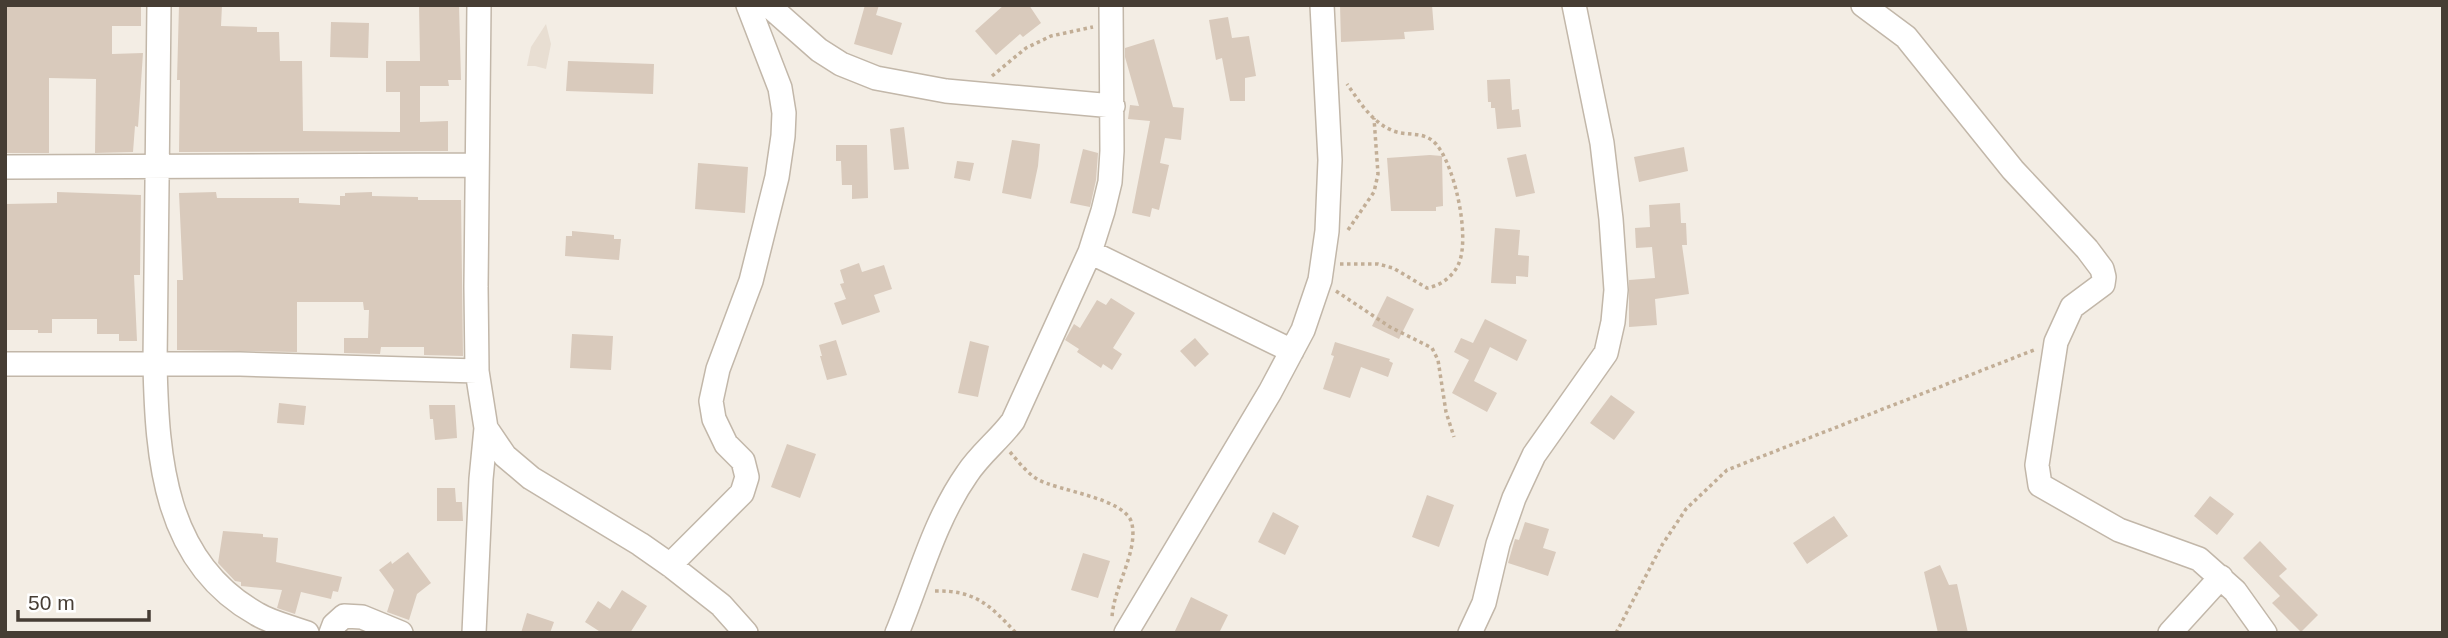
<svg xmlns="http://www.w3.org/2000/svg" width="2448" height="638" viewBox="0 0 2448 638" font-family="Arial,sans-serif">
	<rect width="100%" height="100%" fill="#f3ede4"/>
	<!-- residential -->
	<path fill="#e8ded2" d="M546,24L551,44L546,69L535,66H527L531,47Z"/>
	<!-- building -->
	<path fill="#d9cabc" d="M5,5H141V26H112V54L143,53L138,127L135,126L133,152L95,153L96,79L49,78V153H5Z
		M179,5H222L221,26L257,27V32H279L280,61H302L303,131L400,132V92H386V61H420L419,5H459L461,80H448L449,86H420V122L448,121V151L179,152L180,80H177Z
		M865,5H879L876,15L902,23L892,55L854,44Z
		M1004,5H1029L1041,23L1023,37L1020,34L996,55L975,31Z
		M1340,5H1402V7L1432,5L1434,30L1404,32L1405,39L1341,42Z
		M1228,17L1232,38L1249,36L1256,76L1245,78V101H1230L1222,58L1216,60L1209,20Z
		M331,22L369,23L368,58L330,57Z
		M1154,39L1173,107L1184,108L1181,140L1165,138L1160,163L1169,165L1159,210L1152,208L1150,217L1132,213L1150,121L1128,119L1130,105L1139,106L1125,57V48Z
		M568,61L654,64L653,94L566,91Z
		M1510,79L1512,110L1519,109L1521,127L1497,129L1495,108H1491V102H1488L1487,80Z
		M904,127L909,169L894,170L890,129Z
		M1012,140L1040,144L1038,166L1031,199L1002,193Z
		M836,145H867L868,198L852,199V185H842L841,161H836Z
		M1684,147L1688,171L1639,182L1634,157Z
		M1083,149L1098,153L1096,180L1090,207L1070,203Z
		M1526,154L1535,193L1516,197L1507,158Z
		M1430,155L1442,156L1443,206L1436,207V211H1391L1387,158Z
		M957,161L974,163L970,181L954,178Z
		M698,163L748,167L745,213L695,209Z
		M57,192L141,195L140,275H134L137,341H119V334H97V319H52V333H38V330H5V204L57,203Z
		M216,192L217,198H299V203L340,205V196H345V193L372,192V196L418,197V200H461L463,356L424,355V347H381L380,354L344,353V338H368L369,310H364L363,302H297V352L177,350V280H183L179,193Z
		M1680,203L1681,223H1686L1687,245H1682L1689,294L1655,299L1657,325L1629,327V280L1655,278L1652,247L1636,248L1635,228L1650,227L1649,205Z
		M1495,228L1520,230L1518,255L1529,256L1528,277L1516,276V284L1491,283Z
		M572,231L614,235V239H621L619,260L565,256L566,236H572Z
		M859,263L862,272L884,265L892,289L874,295L880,312L842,325L834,303L846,299L840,284L844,283L840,270Z
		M1387,296L1414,309L1399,339L1372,326Z
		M1111,298L1135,313L1113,348L1122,354L1112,370L1103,364L1101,368L1077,352L1079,349L1065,340L1074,324L1080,328L1097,300L1106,305Z
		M1485,319L1527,340L1517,361L1490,347L1474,381L1497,393L1487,412L1452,393L1469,360L1454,352L1461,338L1473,343Z
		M572,334L613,336L611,370L570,368Z
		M1195,338L1209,354L1195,367L1180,351Z
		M836,340L847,375L827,380L820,356H822L819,345Z
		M970,341L989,346L978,397L958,393Z
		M1335,342L1390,359L1389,361L1393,363L1388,377L1361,367L1350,398L1323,389L1334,356L1331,355Z
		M1611,395L1635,412L1614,440L1590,423Z
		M279,403L306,406L304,425L277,423Z
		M429,405H455L457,438L435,440L433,419H430Z
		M787,444L816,454L800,498L771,487Z
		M437,488H455L456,502H462L463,521H437Z
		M1427,495L1454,505L1439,547L1412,537Z
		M2210,496L2234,514L2217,535L2194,516Z
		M1273,512L1299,526L1285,555L1258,542Z
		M1834,516L1848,536L1807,564L1793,543Z
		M1525,522L1549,529L1543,548L1556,552L1548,576L1508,563L1515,539L1519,540Z
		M223,531L263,534V537L278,538L276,562L342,577L338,592L333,591L331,599L301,592L295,614L277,608L282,590L241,586V582L235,581L218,563Z
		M2260,541L2287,569L2279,576L2318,615L2301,632L2272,603L2280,596L2243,558Z
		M408,552L431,583L417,594L409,620L387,612L394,590L379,570L391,561L392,564Z
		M1083,553L1110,561L1098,598L1071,590Z
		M1940,565L1949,585L1957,584L1968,633H1938L1924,572Z
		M622,590L647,606L630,633H602L585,622L598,601L610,609Z
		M1191,597L1228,615L1219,633H1174Z
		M527,613L554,622L550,633H521Z"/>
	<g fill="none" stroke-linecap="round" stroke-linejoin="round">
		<!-- minor casing -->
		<g stroke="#c2b7a9" stroke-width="26">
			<path id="minor" d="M159,5L155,363C157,459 164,562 257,614C272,623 291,627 307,633
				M479,5L476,287L477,371L486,428L505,456L531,478L640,544L670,565L721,605L746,633
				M768,5L819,50L841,64L876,78L946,91L1113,106
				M1863,5L1906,37L2013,170L2087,249L2102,269L2104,277L2103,284L2072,307L2056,342L2037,465L2040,485L2119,530L2199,559L2235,591L2265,633
				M5,167L477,165
				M1090,252L1292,351
				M5,364H240L477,371
				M670,565L742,493L747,477L743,461L726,444L714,419L711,401L718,369L751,281L777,177L783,136L784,113L780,88L748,5
				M331,633L334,625L344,616L362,617L401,633
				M474,633L481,479L486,428
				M897,633C919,580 934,521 967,474C980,454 999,440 1013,421L1090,252L1103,211L1110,182L1112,151L1111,5
				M1126,633L1270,392L1303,330L1320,280L1327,231L1330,160L1322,5
				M1470,633L1484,603L1498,544L1514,498L1534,455L1606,353L1613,322L1616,290L1611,219L1602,143L1574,5
				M2170,633L2221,577"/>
		</g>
		<!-- path -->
		<path stroke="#c2ae96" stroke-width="3.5" stroke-dasharray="3.5 3.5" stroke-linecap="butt" d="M992,76L1026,48L1051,36L1093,27
			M1348,230L1374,192L1378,174L1374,118
			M1340,264H1378L1393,268L1427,288C1440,286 1454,276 1459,263C1470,236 1455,166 1436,144C1424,130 1406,137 1391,130C1371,121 1359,101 1347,84
			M1336,291L1390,327L1432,348L1438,360L1446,412L1454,437
			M1010,452C1018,461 1026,472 1037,479C1057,491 1127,498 1132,524C1138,553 1113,588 1112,618
			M935,591C975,590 990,605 1016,633
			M1616,633L1662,545L1686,509L1727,470L2034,350"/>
		<!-- minor -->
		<use href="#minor" stroke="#fff" stroke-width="23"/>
	</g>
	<!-- border -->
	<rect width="2448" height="638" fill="none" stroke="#463d34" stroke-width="14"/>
	<!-- scale -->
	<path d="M18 610v10h131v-10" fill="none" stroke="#463d34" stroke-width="3.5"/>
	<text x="28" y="610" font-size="21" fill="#463d34" stroke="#ffffff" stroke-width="5" paint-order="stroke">50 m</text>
</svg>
